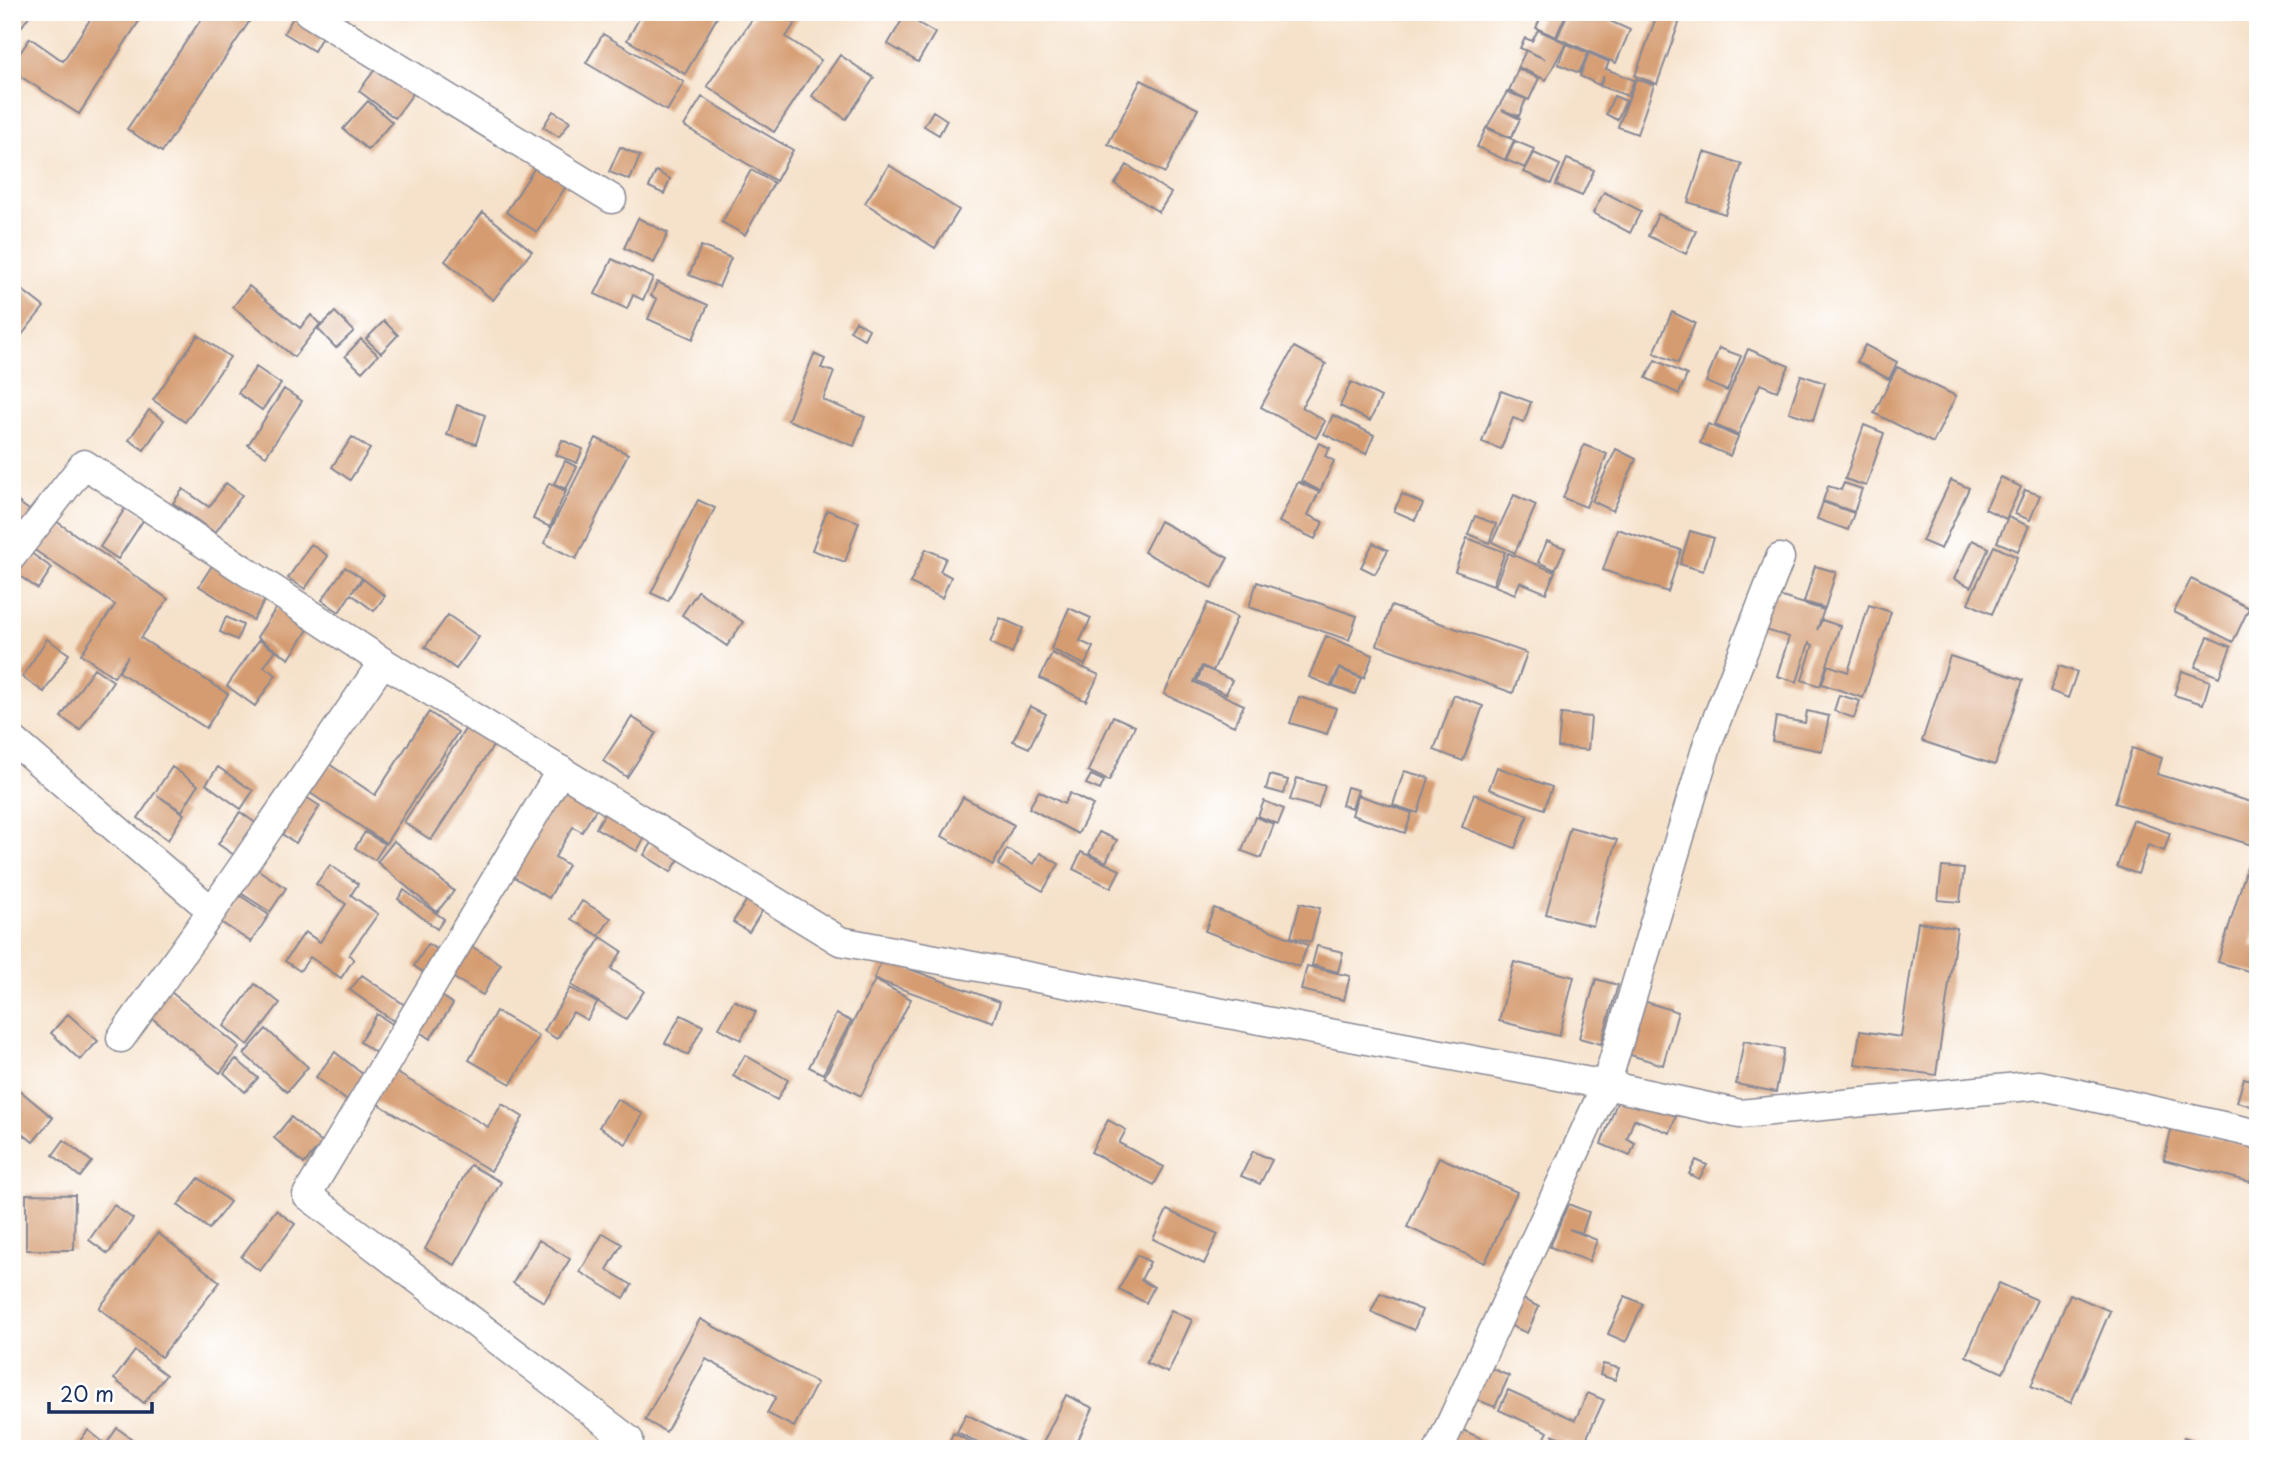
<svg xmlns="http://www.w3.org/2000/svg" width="2270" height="1461" viewBox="0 0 2270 1461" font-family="'Playpen Sans',sans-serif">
	<rect width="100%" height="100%" fill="#fff"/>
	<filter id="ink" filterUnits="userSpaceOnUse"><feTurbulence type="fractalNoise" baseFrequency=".0143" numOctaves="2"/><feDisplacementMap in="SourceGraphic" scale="14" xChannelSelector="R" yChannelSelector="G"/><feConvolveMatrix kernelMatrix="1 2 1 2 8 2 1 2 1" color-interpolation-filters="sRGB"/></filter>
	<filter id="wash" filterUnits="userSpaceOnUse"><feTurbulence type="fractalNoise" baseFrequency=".00686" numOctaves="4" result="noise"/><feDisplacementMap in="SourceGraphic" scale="28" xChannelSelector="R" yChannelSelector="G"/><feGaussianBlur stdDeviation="1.57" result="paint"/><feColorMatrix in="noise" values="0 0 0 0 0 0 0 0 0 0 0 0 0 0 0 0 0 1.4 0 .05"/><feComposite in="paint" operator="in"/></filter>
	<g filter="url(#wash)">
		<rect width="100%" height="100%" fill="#f6e2cb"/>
		<g id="blocks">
			<!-- building -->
			<path fill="#d59c71" d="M12,12H32L22,26L12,19Z
				M95,12H145L79,114L12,71V65L30,38L63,61Z
				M206,12H235L249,22L162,152L127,129Z
				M643,12H720L685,74L627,40Z
				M757,12H792L799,17L786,37L821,60L774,132L707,86Z
				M1543,12L1566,14L1556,37L1536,28Z
				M1568,12H1590L1630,30L1616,63L1557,38Z
				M1658,12H1683L1657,84L1635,76Z
				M905,15L935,33L918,62L888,44Z
				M294,16L324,33L314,51L284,33Z
				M1538,30L1566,43L1546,80L1518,67L1526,50L1545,59L1520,48L1525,38L1532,41Z
				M603,34L684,82L667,111L586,63Z
				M1567,44L1588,53L1579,73L1558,64Z
				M1589,53L1609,62L1606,69L1634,80L1628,96L1600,86L1604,76L1599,85L1580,76Z
				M840,55L874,78L846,119L812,96Z
				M379,64L415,91L395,118L359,91Z
				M1518,69L1539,78L1529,100L1509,91Z
				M1636,79L1654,85L1637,134L1618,127Z
				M1141,80L1198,109L1165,173L1108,144Z
				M1507,92L1526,99L1519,116L1502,110L1520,119L1511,138L1487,127Z
				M1614,96L1626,101L1617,120L1606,114Z
				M702,97L793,150L776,181L684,126Z
				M368,101L392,122L368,150L343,129Z
				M553,111L570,121L559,137L543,127Z
				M933,111L947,120L939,135L924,126Z
				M1486,128L1514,140L1505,160L1477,147Z
				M1515,141L1534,149L1525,168L1506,160Z
				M620,147L640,156L630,180L609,172Z
				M1704,152L1742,164L1725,214L1688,202Z
				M1534,153L1560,165L1551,184L1524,172Z
				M1567,159L1594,170L1582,196L1556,185Z
				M540,160L570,180L537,232L506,212Z
				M889,165L959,210L935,248L865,203Z
				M1127,165L1171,193L1159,212L1115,184Z
				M751,170L774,183L745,235L722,222Z
				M656,171L670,179L664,194L649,187Z
				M1604,192L1641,211L1630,233L1593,213Z
				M483,212L532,251L493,300L445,261Z
				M1658,214L1696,231L1686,254L1648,236Z
				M638,218L668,233L654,263L624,248Z
				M701,246L731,258L719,287L689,275Z
				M612,259L653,278L643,300L633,295L627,309L595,294Z
				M12,282L44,307L20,337L12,330Z
				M657,282L708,305L693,339L648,319L657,299L651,296Z
				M249,286L300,328L311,315L320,324L294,357L233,307Z
				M335,312L354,331L336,348L318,329Z
				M1672,312L1695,323L1678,363L1654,353Z
				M384,321L398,335L381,353L366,339Z
				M856,321L869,329L864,339L850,331Z
				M198,335L230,357L185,422L153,400Z
				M361,339L378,355L362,372L345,356Z
				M1865,345L1897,362L1889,379L1857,362Z
				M1294,347L1326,364L1302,407L1325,421L1316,438L1261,407Z
				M1719,348L1741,356L1727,391L1706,382Z
				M1748,349L1789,366L1777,391L1760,384L1738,435L1715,425Z
				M814,354L825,359L821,368L834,372L823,400L865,417L854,446L788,420Z
				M1655,360L1687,375L1679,394L1646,378Z
				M256,367L281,384L262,410L238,393Z
				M1897,367L1956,396L1933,443L1874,413Z
				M1801,375L1825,383L1813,420L1789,412Z
				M1351,382L1381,397L1370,421L1340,406Z
				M284,389L302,401L266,456L248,445Z
				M1501,391L1531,402L1524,422L1513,418L1501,449L1482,442Z
				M457,405L485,415L476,444L447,435Z
				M149,410L164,420L144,450L129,440Z
				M1333,415L1374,435L1366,454L1324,434Z
				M1708,424L1738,437L1730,456L1700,443Z
				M1864,425L1884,433L1866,486L1845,479Z
				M352,437L370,449L350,480L332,467Z
				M596,438L628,454L576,559L544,543Z
				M562,440L583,449L577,463L556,455Z
				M1319,443L1330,448L1325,456L1334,461L1320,491L1301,481Z
				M1584,445L1607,454L1586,507L1563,498Z
				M1616,449L1636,459L1613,511L1592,501Z
				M565,461L577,467L566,489L554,484Z
				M2001,477L2021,487L2006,519L1985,509Z
				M1951,480L1969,488L1941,549L1922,541Z
				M1298,482L1319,492L1308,515L1323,522L1315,539L1279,522Z
				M226,483L242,495L215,533L173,503L183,489L209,507Z
				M549,483L566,491L550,527L533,519Z
				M1844,483L1862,489L1854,512L1823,501L1828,486L1841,490Z
				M2025,490L2040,495L2030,520L2015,514Z
				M1402,494L1423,504L1415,520L1394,511Z
				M1514,495L1536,505L1515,553L1492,542Z
				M14,499L36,515L21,534L12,528Z
				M698,500L715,508L668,601L651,593Z
				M1823,502L1854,513L1848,530L1817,519Z
				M128,504L146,516L118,559L100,547Z
				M827,510L859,522L845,562L812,550Z
				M1475,516L1496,524L1489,543L1468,534Z
				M2008,517L2029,526L2018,551L1997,542Z
				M53,519L168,599L141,638L228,694L206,728L119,672L128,656L114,677L81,654L115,605L33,549Z
				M1160,521L1228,558L1212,588L1144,552Z
				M1617,529L1681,550L1668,592L1603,570Z
				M1690,531L1714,538L1703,571L1680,564Z
				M1467,538L1505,552L1493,585L1455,571Z
				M1972,540L1989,548L1971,587L1954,579Z
				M1547,541L1565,548L1555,570L1538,562Z
				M1373,543L1388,550L1375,574L1361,567Z
				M311,544L328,556L305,589L288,578Z
				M1994,546L2017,557L1992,614L1968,603Z
				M926,549L946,558L940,571L951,577L942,598L910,583Z
				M31,553L52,568L38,589L17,574Z
				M1508,553L1555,572L1546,593L1520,582L1515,594L1495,586Z
				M213,564L267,597L253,620L199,586Z
				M1815,566L1836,572L1825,608L1804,602Z
				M345,567L362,578L352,592L363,579L385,596L374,611L351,594L339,612L322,600Z
				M2191,579L2249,608L2233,642L2174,612Z
				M1257,582L1357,616L1349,640L1249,607Z
				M698,591L743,622L727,646L682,615Z
				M1769,593L1824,610L1817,630L1822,620L1840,626L1820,686L1802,680L1813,645L1809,643L1797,682L1777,676L1789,637L1759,628Z
				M1208,603L1237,617L1213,671L1202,666L1194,682L1244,705L1234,726L1164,694Z
				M1869,605L1891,612L1863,698L1822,684L1828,665L1848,672Z
				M1391,606L1527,653L1513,693L1377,645Z
				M277,607L309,628L289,659L257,637Z
				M1069,608L1091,618L1080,641L1093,647L1085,665L1051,649Z
				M448,615L479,637L456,669L425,647Z
				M226,617L243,625L237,640L220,632Z
				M1000,618L1023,628L1012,653L990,643Z
				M1326,636L1373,655L1364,678L1339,668L1331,686L1309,677Z
				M2208,637L2231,647L2219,677L2195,667Z
				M47,639L69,654L44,692L22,677Z
				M259,640L275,651L264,667L276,675L255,706L227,686Z
				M1052,653L1099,675L1086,701L1040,678Z
				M1950,656L2023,680L1995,765L1922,741Z
				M2059,666L2077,672L2068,698L2050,691Z
				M1203,667L1232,680L1226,694L1197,681Z
				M94,668L113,681L80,730L61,717Z
				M1340,669L1361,678L1355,694L1333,686Z
				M2182,671L2210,681L2203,704L2174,695Z
				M1454,695L1483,706L1463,761L1434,750Z
				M1839,695L1860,701L1854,718L1834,711Z
				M1299,697L1336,708L1327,734L1290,723Z
				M1030,706L1046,714L1029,748L1013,741Z
				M1807,711L1829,716L1822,751L1772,741L1776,717L1805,723Z
				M429,712L458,732L386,843L304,789L323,760L375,795Z
				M1561,714L1591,717L1588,750L1558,747Z
				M1113,716L1135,726L1109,781L1088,771Z
				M632,717L656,733L627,777L603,761Z
				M468,725L495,743L431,840L404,822Z
				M2132,748L2162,758L2157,774L2258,804V847L2115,803Z
				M172,767L198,785L182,811L157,795L184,814L168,840L138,818Z
				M218,767L253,791L241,809L206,784Z
				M1497,767L1552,787L1544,809L1489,789Z
				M1404,771L1429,778L1418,813L1393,805Z
				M1091,775L1104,781L1100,790L1086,784Z
				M1270,775L1288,780L1284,794L1266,789Z
				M1297,778L1325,786L1318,808L1290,800Z
				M561,784L598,806L582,832L573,827L555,857L568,865L549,898L507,873Z
				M1347,787L1358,790L1352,808L1342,805Z
				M1039,791L1064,804L1070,793L1093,805L1078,834L1029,808Z
				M298,792L320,806L296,843L274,829Z
				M1474,794L1528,815L1515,848L1462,827Z
				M1358,795L1412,813L1405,833L1352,815Z
				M963,797L1014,825L993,865L942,836Z
				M1264,801L1284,809L1278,824L1258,816Z
				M607,809L648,832L637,851L596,828Z
				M240,812L257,824L234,855L218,844Z
				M1255,817L1274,824L1261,858L1242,851Z
				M2133,820L2170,833L2164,851L2148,845L2138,874L2117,867Z
				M1570,827L1617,840L1593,926L1546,914Z
				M365,832L385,844L375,860L355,848Z
				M1099,832L1117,840L1106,862L1089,854Z
				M656,837L682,854L671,872L644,855Z
				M394,841L454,891L437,912L377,862Z
				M1007,849L1034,864L1040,853L1059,864L1043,891L998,865Z
				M1081,852L1120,870L1111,888L1073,869Z
				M249,864L286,888L270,912L233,888Z
				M2248,864L2258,867V924L2251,946L2258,948V974L2218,962Z
				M330,865L358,884L351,895L378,914L349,955L354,959L341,978L310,957L300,971L285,961L305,932L320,942L346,904L316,884Z
				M1942,867L1964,869L1960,902L1938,900Z
				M232,890L269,915L251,942L213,917Z
				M404,890L444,919L437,929L398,899Z
				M748,898L764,908L749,932L733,922Z
				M582,901L611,918L599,936L571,919Z
				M1300,903L1320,908L1311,942L1291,937Z
				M1214,908L1308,945L1299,967L1205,931Z
				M1918,922L1957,928L1936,1075L1855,1064L1860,1031L1901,1037Z
				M601,937L622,951L611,969L644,991L626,1019L571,985Z
				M466,943L501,964L483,995L447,974Z
				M428,944L443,953L429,976L414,966Z
				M1317,946L1343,952L1338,972L1312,965Z
				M882,959L1000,1002L993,1022L874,979Z
				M1514,962L1574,977L1559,1036L1499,1021Z
				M1307,966L1350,976L1344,1000L1301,990Z
				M362,975L406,1006L395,1022L350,990Z
				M1596,979L1618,985L1601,1044L1579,1038Z
				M875,980L911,999L861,1096L824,1077Z
				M255,984L280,1003L248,1045L224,1026Z
				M162,985L240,1047L220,1073L142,1010Z
				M570,988L597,1003L587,1020L573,1012L557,1039L544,1031Z
				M436,992L453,1004L430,1039L413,1027Z
				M734,1000L756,1012L741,1040L719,1028Z
				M1640,1000L1678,1012L1663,1065L1624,1053Z
				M496,1011L539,1036L511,1084L469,1060Z
				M68,1014L98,1041L80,1060L51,1033Z
				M377,1014L394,1025L376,1053L360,1042Z
				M836,1014L851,1021L823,1074L809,1067Z
				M681,1015L703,1026L688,1055L665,1043Z
				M266,1029L308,1067L287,1092L244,1054Z
				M1744,1041L1784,1049L1776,1092L1736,1084Z
				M335,1052L365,1076L346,1100L316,1077Z
				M745,1055L788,1080L777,1100L733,1076Z
				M236,1059L258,1078L245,1092L224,1073Z
				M392,1070L488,1127L502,1104L523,1117L491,1171L373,1101Z
				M2244,1078L2258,1082V1108L2237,1102Z
				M12,1084L53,1118L33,1142L12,1125Z
				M1620,1095L1676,1116L1670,1133L1634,1119L1627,1139L1635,1143L1630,1156L1601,1144Z
				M617,1099L643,1114L626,1144L599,1127Z
				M291,1117L322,1143L304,1164L274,1138Z
				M1108,1120L1126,1130L1119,1143L1164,1167L1154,1185L1091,1152Z
				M2172,1126L2258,1148L2251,1182L2164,1160Z
				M64,1140L92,1162L80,1177L53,1155Z
				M1253,1151L1272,1160L1260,1184L1241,1176Z
				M1439,1157L1517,1192L1485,1263L1407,1227Z
				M1696,1160L1707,1165L1699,1179L1689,1174Z
				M470,1165L501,1182L455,1265L425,1249Z
				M199,1178L230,1202L209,1229L178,1205Z
				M26,1194L75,1195L74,1250H26Z
				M1568,1204L1589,1212L1582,1233L1569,1229L1597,1240L1589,1261L1550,1247Z
				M114,1205L133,1219L108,1254L89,1240Z
				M276,1210L295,1224L260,1271L241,1257Z
				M1167,1210L1218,1234L1204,1264L1153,1239Z
				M158,1233L220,1282L161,1357L99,1308Z
				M603,1233L622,1244L607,1270L632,1285L624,1298L580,1272Z
				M539,1240L570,1259L544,1302L513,1283Z
				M1137,1255L1150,1262L1141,1280L1154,1287L1146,1303L1119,1289Z
				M1999,1283L2037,1300L2003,1373L1966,1356Z
				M1380,1293L1422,1310L1414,1330L1371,1312Z
				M2070,1294L2110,1311L2071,1403L2031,1386Z
				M1625,1296L1643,1304L1626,1342L1608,1334Z
				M1521,1298L1539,1307L1527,1333L1509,1325Z
				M1171,1310L1192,1320L1168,1373L1146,1363Z
				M700,1319L817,1383L794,1427L767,1413L776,1397L706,1359L666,1432L645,1420Z
				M135,1351L166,1375L144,1403L114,1379Z
				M1603,1364L1619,1368L1615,1380L1600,1375Z
				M1489,1367L1509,1376L1495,1407L1475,1399Z
				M1508,1390L1575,1420L1588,1393L1604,1400L1582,1448L1552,1434L1577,1449H1539L1548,1432L1499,1410Z
				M1066,1395L1093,1408L1074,1449H1040Z
				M966,1414L1036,1449H991L957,1432Z
				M117,1428L146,1449H109L105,1446Z
				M1458,1428L1485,1440L1482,1449H1449Z
				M88,1430L104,1443L100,1449H74Z
				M953,1433L985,1449H946Z
				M2184,1437L2202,1443L2200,1449H2179Z"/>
		</g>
	</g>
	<g filter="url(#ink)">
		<use href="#blocks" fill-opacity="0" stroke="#888894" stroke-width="2"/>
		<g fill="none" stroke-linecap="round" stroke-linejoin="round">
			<!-- minor casing -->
			<g stroke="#888894" stroke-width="31">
				<path id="minor" d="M308,12L612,199
					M12,556L84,464L383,662L840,941L1606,1085L1740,1114L2039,1085L2258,1134
					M12,739L212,911
					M561,770L307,1195L629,1440
					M121,1038L212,911L383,662
					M1439,1449L1606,1085L1709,739L1780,558"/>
			</g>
			<!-- minor -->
			<use href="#minor" stroke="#fff" stroke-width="28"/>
		</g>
	</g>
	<!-- margin -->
	<rect width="2270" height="1461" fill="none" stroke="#fff" stroke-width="42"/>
	<!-- scale -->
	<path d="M49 1402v10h103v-10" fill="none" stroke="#1b2f5e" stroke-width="3.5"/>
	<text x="60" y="1402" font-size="21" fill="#1b2f5e" stroke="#ffffff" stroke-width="5" paint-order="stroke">20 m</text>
</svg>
